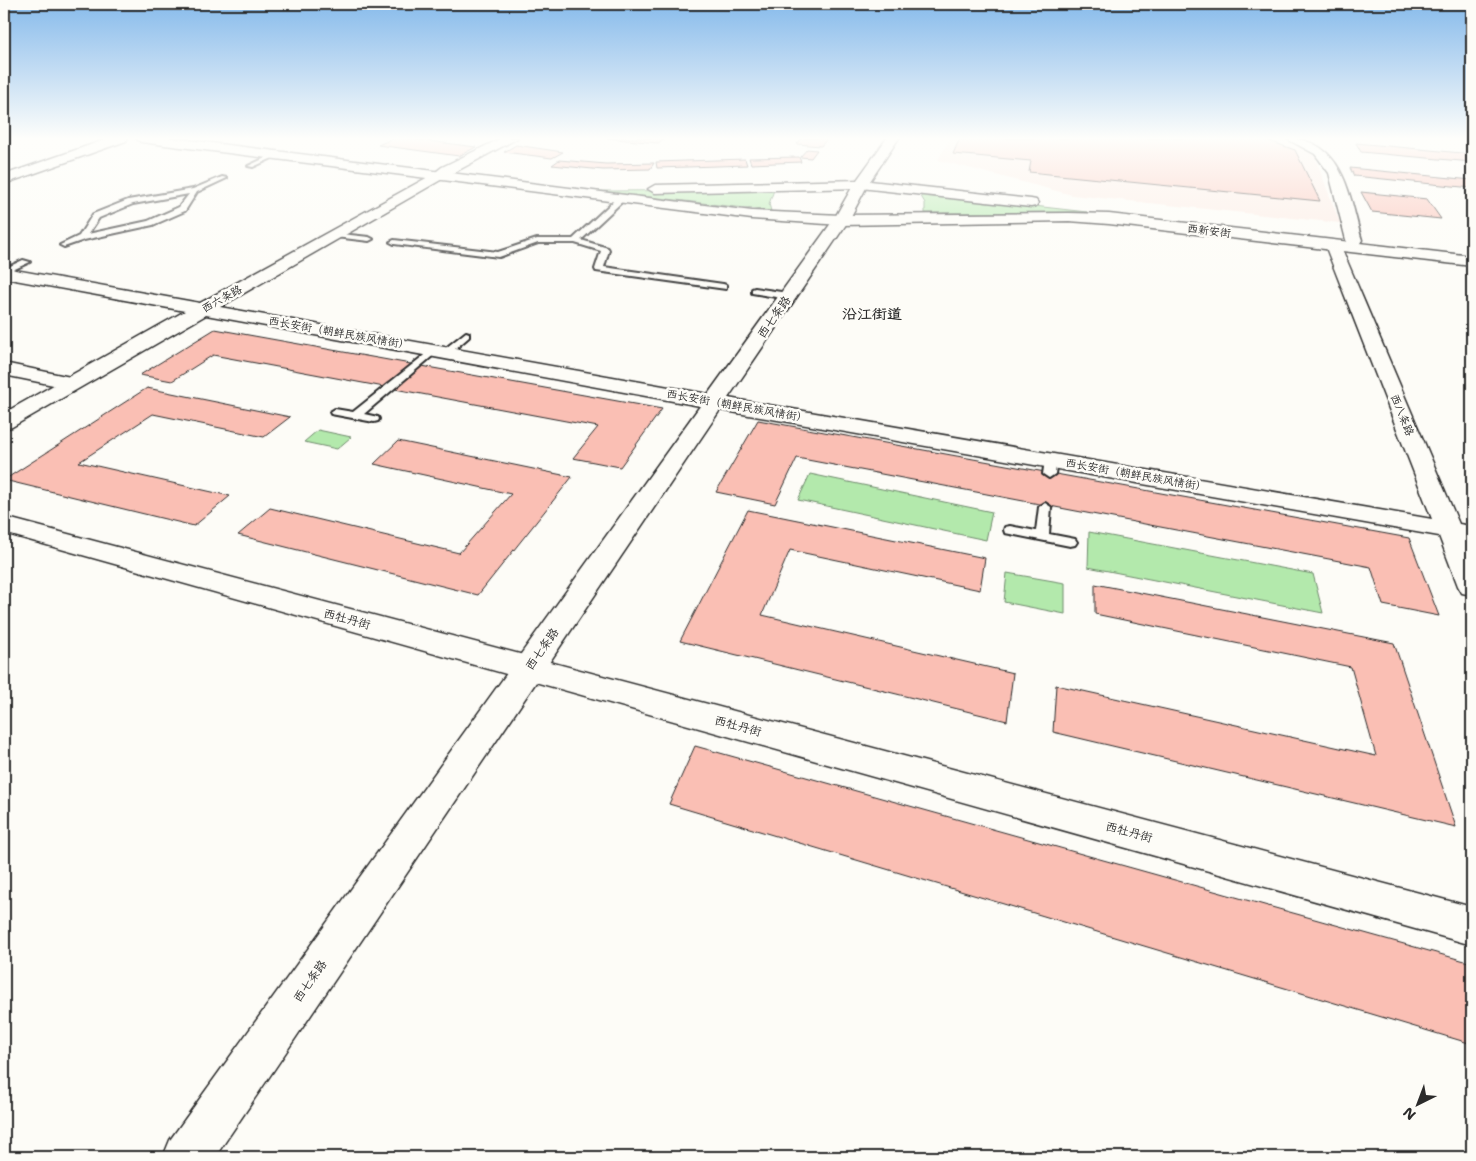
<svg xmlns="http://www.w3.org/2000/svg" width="1476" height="1161" viewBox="0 0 1476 1161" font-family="'Shantell Sans','LXGW WenKai TC',sans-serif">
	<rect width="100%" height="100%" fill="#fdfcf7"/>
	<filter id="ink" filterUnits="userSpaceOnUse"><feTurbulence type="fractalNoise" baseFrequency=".02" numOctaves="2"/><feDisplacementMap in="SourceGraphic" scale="10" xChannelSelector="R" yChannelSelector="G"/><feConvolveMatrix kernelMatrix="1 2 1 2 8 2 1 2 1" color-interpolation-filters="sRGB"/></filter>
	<g filter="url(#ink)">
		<!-- built -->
		<path fill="#fceae3" d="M950,138H1280L1313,152L1340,223L1072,195L938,160Z"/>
		<!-- green -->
		<path fill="#b3e9ac" stroke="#6f8a6c" d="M774,190L769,204L771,211L599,191Z
			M919,193L1087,212L925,213V203Z
			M318,430L351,437L337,449L304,442Z
			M810,474L992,512L986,540L798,500Z
			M1089,532L1313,574L1323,613L1088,567Z
			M1007,573L1065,583V614L1004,602Z"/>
		<!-- building -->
		<path fill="#fabfb4" stroke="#2b2b2b" d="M394,138H406L476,147L459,156L378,145Z
			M605,138H665L658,143Z
			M802,138H828L821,146L797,144Z
			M960,138H1261L1295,150L1320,201L1029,172L1031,161L953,154Z
			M1356,143L1472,154V162L1361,152Z
			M516,145L563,152L552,158L504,152Z
			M807,149L817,150L811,158L800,157Z
			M799,157L801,162L751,164L749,158Z
			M745,159L747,165L657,168L656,162Z
			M559,160L606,164L654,163L650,169L603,170L552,165Z
			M1350,168L1472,180V188L1354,176Z
			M1361,192L1427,199L1441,219L1372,212Z
			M215,329L662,409L620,467L573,458L598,427L213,355L172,381L140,375Z
			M147,388L290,417L264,437L153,414L79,462L230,496L194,526L4,480Z
			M758,420L1409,538L1439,616L1383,605L1371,567L797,458L775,504L716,492Z
			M398,441L572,477L478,595L238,535L270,508L459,553L511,494L374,464Z
			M748,510L985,558L980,590L790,550L762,615L1013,673L1007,721L680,641Z
			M1095,584L1394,643L1456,827L1053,732L1056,685L1376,756L1351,667L1095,614Z
			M695,746L1472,963V1044L669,804Z"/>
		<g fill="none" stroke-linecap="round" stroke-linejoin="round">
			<!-- service casing -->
			<g stroke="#2b2b2b" stroke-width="4">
				<path id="service" d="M274,154L279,155L253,167L248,166Z
					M222,177L227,178L197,192L185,211L153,225L84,240L64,247L60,245L79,236L93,214L128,200L193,189ZM189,194L179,207L148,221L88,234L99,218L133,204Z
					M619,196L626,198L581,240L608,248L609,250L604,267L723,284L726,285V289L596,271L595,269L601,251L575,243H538L499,257L394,244L390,242L394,240L498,252L537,239H573Z
					M332,233L369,237L373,239L369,241L335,237H332Z
					M23,260L30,262L4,274V269Z
					M755,288L788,293L792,296L788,299L752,293V289Z
					M466,332L469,333V337L448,355H442V351Z
					M433,348L436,349V353L364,414L378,417L379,419L378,421L374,422L331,414L330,412L335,409L353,412Z
					M1051,456L1057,460L1055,474L1049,478L1043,474L1045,460Z
					M1045,503L1051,507L1049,534L1075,539L1077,542L1075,545L1070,546L1005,533L1004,530L1005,527L1010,526L1036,531L1039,507Z"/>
			</g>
			<!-- minor casing -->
			<g stroke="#2b2b2b" stroke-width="3">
				<path id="minor" d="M502,138H518L444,178L439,179L432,175L442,167Z
					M1285,138C1344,138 1349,195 1362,240L1360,243H1348L1346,240L1329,173L1315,154Z
					M4,363L80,379L83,383L80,387L73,389L4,375Z"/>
			</g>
			<!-- tertiary casing -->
			<g stroke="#2b2b2b" stroke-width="3">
				<path id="tertiary" d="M110,138H128L126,141L4,184V175Z
					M887,138H899L868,184L849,220L728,398L1432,519L1325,245L1327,242H1339L1459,524L1472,526V542L1467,541L1472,554V595L1462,593L1458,586L1439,536L720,410L215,1157H163L170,1140L700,406L206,315L12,427L4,429V413L185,311L4,278V268L200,303L439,171L446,175L444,178L220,307L708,394L834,219L854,184Z"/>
			</g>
			<!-- secondary casing -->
			<g stroke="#2b2b2b" stroke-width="3">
				<path id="secondary" d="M135,138H172L752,211L841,215L1069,213L1109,214L1472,256V266L1109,224L1069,221L841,225L752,219L141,142Z
					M861,180L1031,199L1036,200L1038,203L1036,206L1031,207L861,188L655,193L648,189L655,185Z
					M4,517L1472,907V945L4,533Z"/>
			</g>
			<!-- service -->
			<use href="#service" fill="#fdfcf7" fill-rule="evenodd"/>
			<!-- minor -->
			<use href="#minor" fill="#fdfcf7" fill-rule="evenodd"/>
			<!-- tertiary -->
			<use href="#tertiary" fill="#fdfcf7" fill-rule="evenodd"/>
			<!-- secondary -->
			<use href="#secondary" fill="#fdfcf7" fill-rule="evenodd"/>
		</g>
	</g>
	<!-- sky -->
	<linearGradient id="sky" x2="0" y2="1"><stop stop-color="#86baeb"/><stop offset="0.46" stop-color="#fefefb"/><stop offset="1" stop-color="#fefefb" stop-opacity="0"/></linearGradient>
	<rect width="1476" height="301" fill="url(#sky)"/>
	<g text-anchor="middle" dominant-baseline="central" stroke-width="5" stroke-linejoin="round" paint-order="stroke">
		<!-- far-street labels -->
		<g font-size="11" fill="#2b2b2b" stroke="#fdfcf7">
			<text transform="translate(1209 231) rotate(7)">西新安街</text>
			<text transform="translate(222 299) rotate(-29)">西六条路</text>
			<text transform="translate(339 333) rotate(10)">西长安街（朝鲜民族风情街）</text>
			<text transform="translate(737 406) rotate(10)">西长安街（朝鲜民族风情街）</text>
			<text transform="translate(1402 415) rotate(68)">西八条路</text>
			<text transform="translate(1136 475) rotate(10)">西长安街（朝鲜民族风情街）</text>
		</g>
		<!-- street labels -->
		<g font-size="12" fill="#2b2b2b" stroke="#fdfcf7">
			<text transform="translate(774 317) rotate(-55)">西七条路</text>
			<text transform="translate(347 619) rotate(15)">西牡丹街</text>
			<text transform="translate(542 649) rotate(-55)">西七条路</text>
			<text transform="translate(738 726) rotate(15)">西牡丹街</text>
			<text transform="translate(1129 832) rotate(15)">西牡丹街</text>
			<text transform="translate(310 981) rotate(-55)">西七条路</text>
		</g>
		<!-- far-district labels -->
		<g font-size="15" font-weight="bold" fill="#2b2b2b" stroke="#fdfcf7">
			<text x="872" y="314">沿江街道</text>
		</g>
	</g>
	<!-- margin -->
	<rect width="1476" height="1161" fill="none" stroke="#fdfcf7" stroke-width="20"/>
	<rect x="10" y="10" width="1456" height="1141" fill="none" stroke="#2b2b2b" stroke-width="2" filter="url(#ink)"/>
	<!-- north arrow -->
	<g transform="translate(1418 1104) rotate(222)" stroke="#fdfcf7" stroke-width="4" paint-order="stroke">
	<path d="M0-4L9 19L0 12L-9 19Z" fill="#2b2b2b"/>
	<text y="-8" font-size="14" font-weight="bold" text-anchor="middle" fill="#2b2b2b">N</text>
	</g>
</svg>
